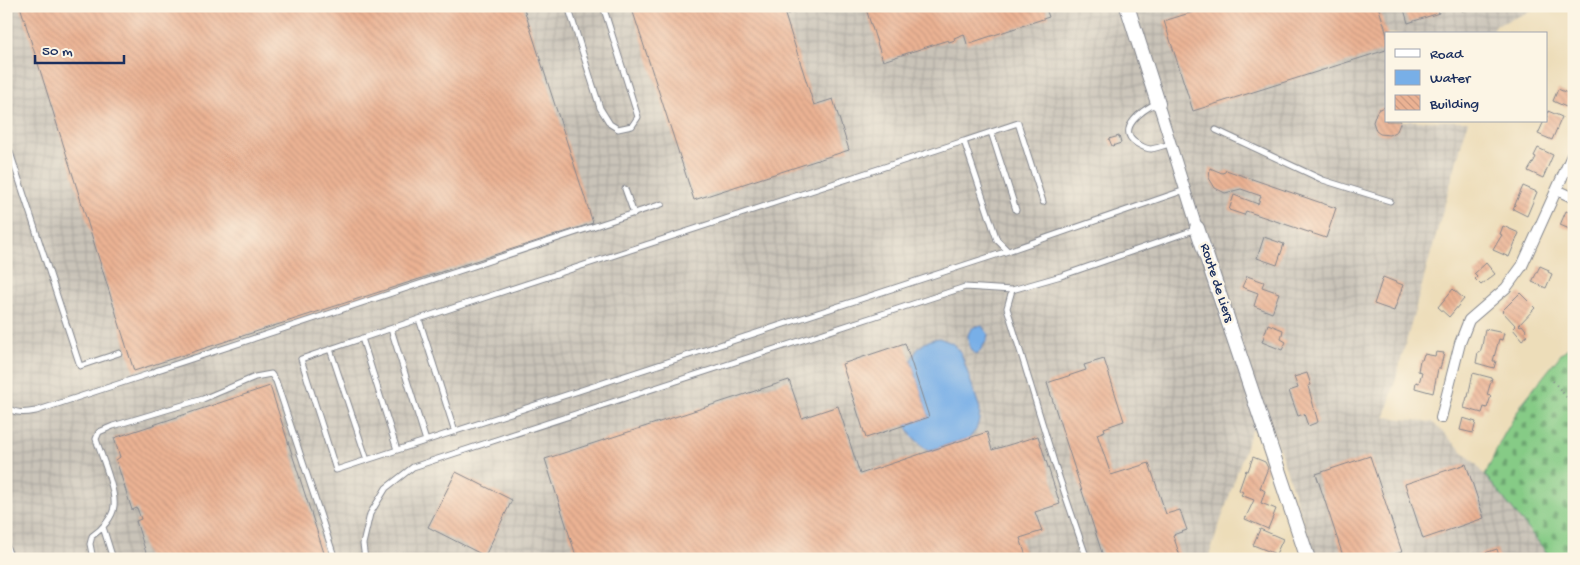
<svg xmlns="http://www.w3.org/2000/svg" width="1580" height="565" viewBox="0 0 1580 565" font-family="'Gochi Hand',sans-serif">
	<defs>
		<pattern id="industrial-grid" width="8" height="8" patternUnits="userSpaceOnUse" patternTransform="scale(1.25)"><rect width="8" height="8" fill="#c9c3b8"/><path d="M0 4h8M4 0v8" fill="none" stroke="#aca8a1"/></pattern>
		<pattern id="cemetery-stones" width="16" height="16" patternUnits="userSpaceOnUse" patternTransform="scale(1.25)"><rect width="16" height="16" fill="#86cb86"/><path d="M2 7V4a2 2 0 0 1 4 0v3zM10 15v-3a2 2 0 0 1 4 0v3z" fill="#6da571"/></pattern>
		<pattern id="building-back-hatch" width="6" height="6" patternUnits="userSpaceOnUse" patternTransform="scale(1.25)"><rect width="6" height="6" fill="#ebb293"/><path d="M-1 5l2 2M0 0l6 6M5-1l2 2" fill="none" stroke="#c99981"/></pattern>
	</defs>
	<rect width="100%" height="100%" fill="#fcf5e5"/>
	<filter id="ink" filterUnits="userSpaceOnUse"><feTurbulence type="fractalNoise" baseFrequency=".02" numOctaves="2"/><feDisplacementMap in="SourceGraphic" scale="10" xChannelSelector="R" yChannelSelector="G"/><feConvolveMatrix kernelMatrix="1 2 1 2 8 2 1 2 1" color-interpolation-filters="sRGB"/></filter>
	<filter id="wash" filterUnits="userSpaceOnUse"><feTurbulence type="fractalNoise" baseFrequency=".0096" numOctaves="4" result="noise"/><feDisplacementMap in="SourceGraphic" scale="20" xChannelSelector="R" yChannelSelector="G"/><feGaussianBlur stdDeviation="1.12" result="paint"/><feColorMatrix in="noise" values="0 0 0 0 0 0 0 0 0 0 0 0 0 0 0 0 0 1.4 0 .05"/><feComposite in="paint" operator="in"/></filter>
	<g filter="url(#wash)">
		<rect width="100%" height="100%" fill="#edddb9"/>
		<!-- industrial -->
		<path fill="url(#industrial-grid)" d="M6,6H1543L1495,26L1493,34H1386V121H1468L1385,417L1432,422L1476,464L1552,559H1316L1271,424L1251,431L1208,559H6Z"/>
		<!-- cemetery -->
		<path fill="url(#cemetery-stones)" stroke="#507d72" d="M1569,347L1574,353V559H1552L1485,475L1501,440L1523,402L1562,353Z"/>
		<!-- water -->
		<path fill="#78afe7" stroke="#4a6fa2" d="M977,326H982L988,334L987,340L977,355C967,348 963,330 977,326Z
			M939,338L952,343L961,353L980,409L979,420L976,430L969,438L928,451L912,436L906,425L929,417L911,361C916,348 925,340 939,338Z"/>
		<g id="blocks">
			<!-- building -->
			<path fill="url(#building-back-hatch)" d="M20,6H523L593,223L134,371Z
				M631,6H804V8L785,15L814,105L833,99L849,150L694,200Z
				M865,6H1045L1049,17L967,44L964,34L954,38L955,40L949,42L948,40L883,61Z
				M1212,6H1378L1387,34L1386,50L1193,111L1164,21Z
				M1403,6H1437L1439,13L1408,23Z
				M1460,6H1476V7L1462,11Z
				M1558,89L1572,95L1566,107L1553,101Z
				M1386,107V121H1401L1397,131L1389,135L1380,134L1376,131L1373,122L1376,113L1379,109Z
				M1548,111L1562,117L1552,140L1538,134L1544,121H1546Z
				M1119,136L1121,143L1112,146L1109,139Z
				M1538,148L1553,155L1543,178L1528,171L1534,161L1536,157L1534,156Z
				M1210,168L1222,173L1225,172L1226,170L1336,208L1326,238L1246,211L1244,215L1229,210L1234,195L1258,204L1261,196L1241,189L1225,193L1215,188L1209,178Z
				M1523,186L1537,192L1527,216L1513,209Z
				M1566,211L1574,214L1572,230L1560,225Z
				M1503,226L1519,233L1509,257L1493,250L1500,238L1502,235L1500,234Z
				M1264,237L1284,244L1277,265L1257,258Z
				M1486,263L1495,274L1481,285L1475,279L1477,277L1474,274Z
				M1540,266L1549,270L1548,272L1552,274L1546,288L1532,282Z
				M1247,276L1264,282L1262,287L1279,293L1272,313L1254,306L1258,293L1242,287Z
				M1383,277L1403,285L1394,311L1374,304Z
				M1453,289L1464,299L1449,317L1438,307Z
				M1520,293L1535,308L1519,325L1520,326L1522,325L1526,330L1525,332L1527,336L1522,340L1513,329L1516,326L1502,311Z
				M1268,324L1283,330L1281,339L1286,342L1282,350L1262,342Z
				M1485,329L1504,333L1502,340L1499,339L1493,361H1496L1494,368L1476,363L1478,352H1480L1482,346Z
				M905,343L929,417L866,438L842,364Z
				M1436,352L1444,353L1440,369H1438L1433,393L1415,388L1416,382L1419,383L1422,372L1418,371L1420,360H1422L1424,354L1435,356Z
				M1104,359L1124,421L1104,428L1105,431L1097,434L1111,475L1149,463L1166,514L1180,510L1187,530L1173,535L1181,559H1104L1047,383L1086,370L1084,365Z
				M1307,373L1311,385L1308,386L1318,422L1308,426L1304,414L1298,416L1289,391L1298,388L1294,377Z
				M1473,373L1492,378L1487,395L1491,396L1487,408L1484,407L1482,413L1464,408L1467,397H1468Z
				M789,380L802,418L838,406L860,474L987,432L992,450L1038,436L1060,504L1035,512L1042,531L1020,538L1027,559H577L545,459Z
				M270,386L326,559H148L136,521L141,519L137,508L132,510L116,460L120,457L114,438Z
				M1463,418L1476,422L1473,433L1460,430Z
				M1370,456L1402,552L1380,559H1344L1316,474Z
				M1253,457L1265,462L1268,468L1260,488L1265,491L1261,503L1276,509L1268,529L1245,519L1254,500L1241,495L1243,492L1239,490L1246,470L1248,471Z
				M1466,464L1484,518L1423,539L1405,484Z
				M456,472L512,500L485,556L428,527Z
				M1260,529L1283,539L1276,554L1253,545Z
				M1497,549L1500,559H1470V558Z"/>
		</g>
	</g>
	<g filter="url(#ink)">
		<use href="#blocks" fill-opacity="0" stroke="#84868c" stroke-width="1"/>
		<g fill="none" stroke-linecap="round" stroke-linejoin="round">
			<!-- lane casing -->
			<g stroke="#84868c" stroke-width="7">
				<path id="lane" d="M568,6L600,108L610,124L618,129L632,126L638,117L603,6
					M1157,103C1144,109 1115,129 1136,143C1141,146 1146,149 1151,149C1157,148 1165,145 1171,144
					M1216,130L1323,180L1390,201
					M991,132L1016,210
					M6,140L80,366L119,353
					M964,141L419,319L301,359L336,470L1008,251
					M625,189L634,214
					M1043,202L1018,123L964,141L997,240L1008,251L1185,190
					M1012,290L1007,308L1055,465L1087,559
					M419,319L455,432
					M391,329L426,441
					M362,338L397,450
					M330,349L367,460
					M6,407C15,414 25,413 36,411L152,373L158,370L662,204
					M103,527L113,559
					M6,545L11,559
					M93,559L90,544L92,536C101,530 113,518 114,506C116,490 101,455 96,439L99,432L113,426L203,399L255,377L271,374L276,381L335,559
					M365,559L363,544L370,514L386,488L413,467L965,287L1012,290L1061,276L1197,229"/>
			</g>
			<!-- street casing -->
			<g stroke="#84868c" stroke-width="12">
				<path id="street" d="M1158,103L1197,228
					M1557,190L1574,198
					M1441,418L1460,343L1469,320L1506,288L1522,266L1574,151"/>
			</g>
			<!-- secondary casing -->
			<g stroke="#84868c" stroke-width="16">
				<path id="secondary" d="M1127,6L1158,103
					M1197,228L1308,559"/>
			</g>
			<!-- path -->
			<path stroke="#84868c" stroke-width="2" stroke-dasharray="1 4" stroke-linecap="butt" d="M1553,381L1574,406"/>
			<!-- lane -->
			<use href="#lane" stroke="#fff" stroke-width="5"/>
			<!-- street -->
			<use href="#street" stroke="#fff" stroke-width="10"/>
			<!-- secondary -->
			<use href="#secondary" stroke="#fff" stroke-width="14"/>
		</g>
	</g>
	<g text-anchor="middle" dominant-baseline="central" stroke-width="5" stroke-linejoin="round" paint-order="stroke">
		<!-- street labels -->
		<g font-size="14" fill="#1b2f5e" stroke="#fcf5e5">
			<text transform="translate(1216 283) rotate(72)">Route de Liers</text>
		</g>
	</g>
	<!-- margin -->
	<rect width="1580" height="565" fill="none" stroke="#fcf5e5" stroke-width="25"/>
	<!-- legend -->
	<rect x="1385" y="32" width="162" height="90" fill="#fcf5e5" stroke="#a2a6af"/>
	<rect x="1395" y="49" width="25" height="8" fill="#ffffff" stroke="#a2a6af"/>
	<text x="1430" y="58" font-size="15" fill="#1b2f5e">Road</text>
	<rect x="1395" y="70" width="25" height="15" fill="#78afe7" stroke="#a2a6af"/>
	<text x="1430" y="82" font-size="15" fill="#1b2f5e">Water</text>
	<rect x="1395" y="95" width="25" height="15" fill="url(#building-back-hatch)" stroke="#a2a6af"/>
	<text x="1430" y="108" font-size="15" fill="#1b2f5e">Building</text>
	<!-- scale -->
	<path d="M35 55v8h89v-8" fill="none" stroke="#1b2f5e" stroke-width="2.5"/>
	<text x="42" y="55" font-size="15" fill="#1b2f5e" stroke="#fcf5e5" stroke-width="4" paint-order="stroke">50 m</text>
</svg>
